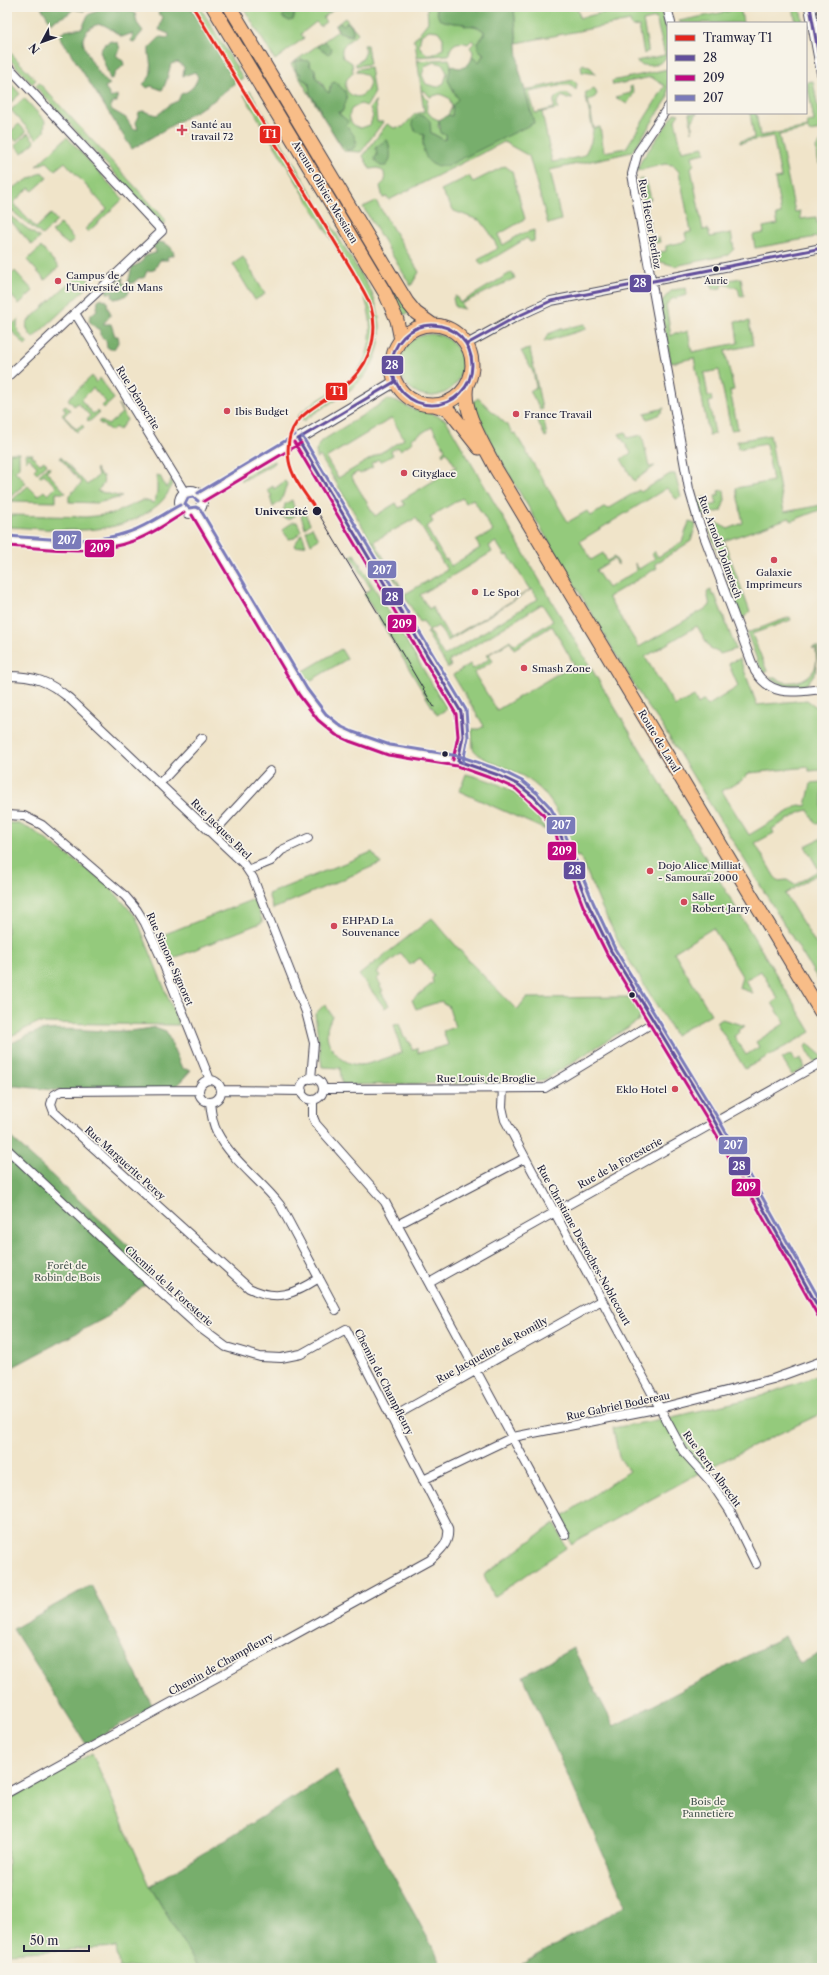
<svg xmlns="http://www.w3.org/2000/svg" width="829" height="1975" viewBox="0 0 829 1975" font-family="'Libre Caslon Text',serif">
	<rect width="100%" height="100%" fill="#f7f3e8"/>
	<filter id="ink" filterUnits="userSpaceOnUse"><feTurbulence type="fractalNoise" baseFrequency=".025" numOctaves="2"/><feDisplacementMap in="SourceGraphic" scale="8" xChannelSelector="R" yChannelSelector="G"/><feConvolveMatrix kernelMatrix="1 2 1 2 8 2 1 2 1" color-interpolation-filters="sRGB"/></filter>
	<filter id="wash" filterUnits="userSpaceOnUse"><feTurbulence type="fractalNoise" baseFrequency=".012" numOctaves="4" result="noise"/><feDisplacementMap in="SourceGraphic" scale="16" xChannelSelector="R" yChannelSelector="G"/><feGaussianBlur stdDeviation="0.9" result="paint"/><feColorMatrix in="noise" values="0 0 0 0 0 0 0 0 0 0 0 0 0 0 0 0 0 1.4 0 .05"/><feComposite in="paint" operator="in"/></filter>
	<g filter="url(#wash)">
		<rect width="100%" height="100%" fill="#f0e4c9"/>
		<!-- green -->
		<path fill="#94ca7c" stroke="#5b765c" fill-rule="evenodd" d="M190,7H200L243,78L236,82Z
			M217,7H227L274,86L266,90Z
			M243,7H291L289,9L293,20L295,11L297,12L299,7H322L327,12L337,7L323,18L326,22L320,26L316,22L301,34L304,38L275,60Z
			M427,7H439L437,9L444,21L476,26L484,31V36L482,37L481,52L484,54L479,62L472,57L473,52L470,47L474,43L472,40L468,44C458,40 450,44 449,55L417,57L418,61L449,59L452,68L448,80L458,99L452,116L448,115L452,107L449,98L440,94L430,97L425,91H421L422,94L428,100C424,110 429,117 439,120L438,127L447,136L444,140L430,132V126L420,134L424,135L423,142L424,152L534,123L525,90L573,80L577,84L576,90L570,85H564L529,92L535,113L554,108V99C560,93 567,91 573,98L567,99L562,96L557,103L558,109L542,112L552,162L581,157L585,154L591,142L593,130L585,93L594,88L597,94L594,98L588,100L594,128L600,127L604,152L626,148L665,86L651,77L613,85L612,81L668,69V98L632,152L550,170L561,220L548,224L529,156L504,142L389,200L387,197L383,198L380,186L385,181L384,172L378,168L370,169L363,156L387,124L394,128L403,127L415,114L424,112L415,41H413L428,22ZM429,30L438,31L443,38V48L435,54H426L419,46L421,35ZM434,62L443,64L447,73L444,83L437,87L426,84L422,75L425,66ZM389,144V147L375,161L377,156L376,147Z
			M510,7H522L525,11L530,7H577L580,18L627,7H660C664,24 680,60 654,65C647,66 642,66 636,61L665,55L656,18L643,21L648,48V51L644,54L639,26L632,27L630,21L517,43L514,8Z
			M730,7H740L743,23H680L679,21L730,11Z
			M793,7H800L803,23H796Z
			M345,18L358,33C351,42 338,43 343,57L352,63L353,73L347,79C345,84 345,88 348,92C363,109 383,74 357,72V69L370,67L374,94L367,106L361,104L353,107C346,116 350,126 361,128L370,125L373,116L370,108L375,101L377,122H383L361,152L344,151L291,64L338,31L335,26ZM344,25L353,31V35C346,38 340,32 336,27ZM301,60L309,61V65L316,78L321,81L326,91L329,93L330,86L347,99L342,112H338L348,122L346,125L357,142L353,149L331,129L312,96L308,83L301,78L300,73L296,72L295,62Z
			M364,45H367L370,64L356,66V63C364,60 367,53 364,45Z
			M7,49L36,80L32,84L7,56Z
			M583,64L591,68L596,74L582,72L581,66Z
			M7,79L20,94L7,106Z
			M813,81L822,130L809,132L808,129L779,135L795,212L800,211L801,219L816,217L817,223H822V236L755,248L753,235L764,233L763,227L778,224L776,215L781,214L775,179L781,178L773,136L740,143V141L754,138L750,113H756L760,136L808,127L807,122L814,121L807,82Z
			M39,83L165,219V224H161L35,86Z
			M632,86L634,93L627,104L615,97L631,93L630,87Z
			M250,91L371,291C387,327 383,365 350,390C335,402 318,409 304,421L297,418L300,413C314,401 330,394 344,384C375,361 376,321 361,289L244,95Z
			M278,92L411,312L398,317L270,96Z
			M24,98L45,121L44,132L37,139L11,110Z
			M675,113L679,114L675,120L682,151L704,147L705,153L692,156L694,164L691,168L703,230L708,229L710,237L731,233L734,249L728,255L675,266L661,262L655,258L654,253L666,251V246L687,241L685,233L691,232L679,172L673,165L665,164L637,171L641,161Z
			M689,113H697L692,122V132Z
			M19,124L26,132L16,141L9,133Z
			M28,133L35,142L22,153L15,145Z
			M67,137L123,199L88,232L85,229L107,209L65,162L55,170L47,162L36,166Z
			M822,140V163L819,164L816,148Z
			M505,166L512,171L525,219L498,235L503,245L521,234L534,230V241L530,242L527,238L482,265L478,260L498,248L490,233L481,221L454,211L441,190L469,176L473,182Z
			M42,172L47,178L33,191L29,188L13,203L36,228L51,214L57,221L42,235L7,207V191Z
			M643,179L647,183L651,199L645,201L653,239L659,238L660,242L652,243L639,180Z
			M376,201L419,272L411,286L363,207Z
			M7,213L10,216L40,238L32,245L7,217Z
			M60,224L74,239L69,245L52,232Z
			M41,247L59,267L45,280L27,260Z
			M243,257L265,294L255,300L233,264Z
			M15,271L33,291L19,304L7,291V279Z
			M81,272L92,283L33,338C29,333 25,329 27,322Z
			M512,272L515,278L461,304L464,309L455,307L453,298L456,296L460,303Z
			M741,278L744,296H740L738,288L723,284L721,288L713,289L710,283Z
			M686,288L687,295L672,299L666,305L671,336L675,333H682L688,331L692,352L738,343L735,321L746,322L749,321L753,345L725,351L734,390L730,391L738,429L731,430L719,370L704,373L708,396H711L712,401L709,402L715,434L709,435L694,358L671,363L660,303L672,290Z
			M19,318C14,329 20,335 28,343L25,345L7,326L10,322L13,324Z
			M585,324L586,329L544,342L548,334L561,329Z
			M400 365a31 31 0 1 1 62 0a31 31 0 1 1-62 0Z
			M530,349L542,409H540L530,391L536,387L533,372L521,351Z
			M92,376L96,383L100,378L114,399L104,408L102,406L106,402L93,388L81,400L93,414L97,411L99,413L89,422L87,420L90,416L78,403L74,406L68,399Z
			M478,398L508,426L513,434L515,433L568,522L587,511L591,516L605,507L607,509L639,490L641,492L670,474H675L681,497L676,499L667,488L580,541L591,560L603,553L607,561L614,557L618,562V565L614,559L596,570L608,588L636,571L635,563L639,569L655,559L652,553L654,551L658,557L682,542L689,522L696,524L691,541L655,564L657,568L608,597L639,647L710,606L707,592L711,590L712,595H715L736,649L720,654L718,651L711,650L697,626L645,657L675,706L694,696L698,704L704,700L707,706L736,688L738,686L729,665L730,662L740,659L757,705L807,700L819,709L822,727V770L809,771V767L749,773L741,781L722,791L749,835L799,805L806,806L811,783L822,782V823L816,824L808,810L801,812L772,829L774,833L755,843L777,881L787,880L795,885L819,870L805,846L822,838V879L820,880L816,875L785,894L822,954V986L661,724L643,700L504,466L471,404Z
			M387,400L397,401L412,409L431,413L446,420L588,663L811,1032L745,1069L716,1022L722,1019L745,1026L738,1030L739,1033L734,1036L746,1055L759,1047L756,1042L785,1023L772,1003L778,999L761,971L745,980L753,993L739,988L742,976L713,928L674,952L711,1014L675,1035L621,947L602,908L580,856L576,857C562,820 553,790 515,772C501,765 483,762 473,749L472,729H479L484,726L453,675L470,664L473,669L489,659L487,655L510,640L514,645L553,621L542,604L449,661L451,666L448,668L427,633L429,631L423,621L420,622L320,456L317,458L316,451L320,442ZM392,418L404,439L338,478L326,458ZM432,427L445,449L442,453L443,455L446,451L456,467L402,500L405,505L399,508L396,503L375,516L351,476L358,472L360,474L373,467L371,464L378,459L380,462L393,455L391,451L398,447L400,450L413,442L411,439ZM462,498L465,503L473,499L493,531L476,541L480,548L451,566L447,559L445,560L426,527L433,522L430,517ZM416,518L447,570L405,594L374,541ZM496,542L505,556L508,555L530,590L450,638L432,607L429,609L420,595L492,552L489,546ZM532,589L538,599L444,656L429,631L438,626L448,641ZM552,626L574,664L497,710L474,673L493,661L489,654L510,642L514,649Z
			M118,404L127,420L119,430L115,427L112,431L98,422L100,420L108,425L122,413Z
			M65,405L70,410L64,416L76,429L82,425L84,427L77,432L62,415L66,411L63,407Z
			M664,408C660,416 654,417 647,419L645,413Z
			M543,416L547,436L545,437L537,419Z
			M626,432L627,438L642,435L649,467L655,466L634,481L621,459L631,453L619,434Z
			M770,435L784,512L822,505V509L791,521L790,518L786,519L724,541L750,612L742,619L710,531V527L715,522L728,529L743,523L736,488L773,481L766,444L738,449L737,441Z
			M10,453H19V467L15,471L26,483L9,498Z
			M25,454H33L32,456L40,464L44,461L47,464L37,473L34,470L37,467L29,458L26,461Z
			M61,457L87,485L98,476L96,468L100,475L103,476C105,484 102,486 97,491L122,497L97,503L69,502V495L82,483L60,458Z
			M274,461L275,463L242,481L241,478Z
			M49,466L50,468L46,471L66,493H56V502L11,501L28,486L38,496L44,491L48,495L56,487L44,474L40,477L39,475Z
			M157,475L160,476L166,488L171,480L173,484C169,491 165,499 159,504C117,540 60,529 9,527L10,515L86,517L112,514L143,500L154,503L157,492Z
			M285,481L287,484L281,501L273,507L270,497L272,496L267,490L273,486L274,489Z
			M724,490L725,500L721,511L703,515L699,502L702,498L707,497L709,506L717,504L715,496L719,495L718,491Z
			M292,500L296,515L289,519L282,517L285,504Z
			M305,513L310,524L305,528L301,516Z
			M293,522H297L301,531L295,538L289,539L282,530Z
			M312,527L319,539L311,544L306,531Z
			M302,534L306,545L296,547L294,545Z
			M354,554L447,709L437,715L364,594L371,589L351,556Z
			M790,617L791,620L752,634L767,671L764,673L759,665L747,633Z
			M814,647H818L816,672L806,685L786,686L769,678C775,676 779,680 784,682C796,684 813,678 816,665C817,660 816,654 816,649L812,648Z
			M341,649L347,659L308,682L302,672Z
			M466,774C506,784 525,794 546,830L459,791L462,785H463V782Z
			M7,823H17L34,831L107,884L136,917L179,1025L37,1023L7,1038Z
			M372,852L381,863L273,909L268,894Z
			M254,899L263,922L169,960L160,936Z
			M432,918L471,963L517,1010L526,998L629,997L641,1013L638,1021L546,1079L536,1082L342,1085L340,1068L322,1067L315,1014L325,1004L332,1016C330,1021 327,1026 327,1031C326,1048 342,1064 359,1065C370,1065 390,1056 402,1053L394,1025L399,1024L404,1038L406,1037L408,1042H410L412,1049L417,1048L418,1053L448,1045L443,1031L455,1027L448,1005L443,1004L442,1001L416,1009L412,1000L433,983L432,978L434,976L420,958L410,965L401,953L377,972L380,976L377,979L381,985L380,987L383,991L381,992L389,1005L385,1008L359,975Z
			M808,1044L822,1056V1059L815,1063L805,1046Z
			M791,1054L795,1061L801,1058L805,1068L792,1075L782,1059Z
			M822,1374V1413L704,1470L688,1451L668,1418L761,1396Z
			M662,1419L699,1473L577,1540L572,1545L561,1521L563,1516L629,1471L619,1457L613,1428Z
			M555,1523L566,1548L494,1597L484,1575Z
			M92,1753L150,1886L198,1968H119L116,1947L7,1953V1899L8,1898L7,1800Z"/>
		<!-- forest -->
		<path fill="#77ae6c" stroke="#4c6854" d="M41,7H85L84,11L73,9C68,17 58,17 51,23Z
			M98,7H115L117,10L126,8L135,13L137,23L143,31L134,42L131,41L133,34H130L122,37C116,33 110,28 104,25C95,22 85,30 83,39C82,48 102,81 110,84L105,87L111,98L117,95V102H114L110,107L112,110L126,118L133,129H138L136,123L139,112L143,111L157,115C165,110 168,104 178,101L181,94C191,91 195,86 198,77L195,72L183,76L184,67L178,62L171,64C168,73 167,83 162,90L151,86L147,88L143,84C157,74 148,62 149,48L160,37L169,38V34L159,30L163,17L158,14L162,7H190L236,82L213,101L132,149L59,35L65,31L82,28L88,15L97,11Z
			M291,7H299L297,12H295L293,20L289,21L282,17Z
			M439,7H473L479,10L480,7H489L495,11L497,7L514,8L519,69L534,123L447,166C443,166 437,166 434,165C423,160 422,145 424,135L415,131L412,122L418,115L425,116L430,121L431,133L444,140L446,138V134H441L439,120L448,115L452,116L453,105L458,99L448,80L451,65C460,71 470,67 472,57L479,62L484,54L478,49L477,42L484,36V31C477,26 472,25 464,26L465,24C456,23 448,23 439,19L436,9Z
			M347,22L353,28L352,36L339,32L336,26L339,23L344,25Z
			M111,41L118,43L120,49L116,55L123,61L124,65L115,73L113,78L110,79L100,51L105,44Z
			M324,41L332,48L331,52L328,54L317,46Z
			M301,60L309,61L310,66L315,69L316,78C321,82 325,91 329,93L332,83L335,82L345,91L347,99L342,112H338L339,114L349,122L346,125C352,133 360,140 353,149L347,150L339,142L320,112L321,109L310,94L309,83L301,78L300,73L296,72L295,62Z
			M386,140L388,141C390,150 393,158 386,166H380L374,158L377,156L376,147Z
			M158,242C165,242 174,247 174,255L167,257L168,260H160L154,270L147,271L144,278H139L133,283H128L132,267L141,263L145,256L155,253L156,251L153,246Z
			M121,278H123L122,283L130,285C131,295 123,298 114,299L112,296L113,293H107L106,290L109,287L115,286Z
			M101,298L107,301L108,309L110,311V316L103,324H111L115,336H118L119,341L114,349H110L107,347L106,341L100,335V329L96,328L89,321L90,316L97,310L98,300Z
			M155,1027L166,1031L181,1066L184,1069L191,1070L173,1090L61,1091L16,1086L7,1087V1045C20,1040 33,1031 47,1030C83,1027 120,1036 155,1027Z
			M7,1134L134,1251L149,1281L105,1318L7,1370Z
			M91,1585L153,1707L86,1744L13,1629Z
			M785,1636L800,1664L822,1652V1968H515L626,1905L523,1676L573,1648L614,1726Z
			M336,1771L444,1968H198L150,1886Z"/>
	</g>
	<g filter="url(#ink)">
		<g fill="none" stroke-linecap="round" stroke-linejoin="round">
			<!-- minor casing -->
			<g stroke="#413f50" stroke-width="10">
				<path id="minor" d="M667,7L671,23
					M7,65L162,231L7,377
					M668,107L638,152L632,174L689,489L698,520L755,671C772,698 794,692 822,689
					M75,313L185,493
					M467,344L514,318L551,301L822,248
					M298,439L461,712C465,730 463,743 458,761
					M196,512L303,692L322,717L339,731L351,737L389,750L420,756L458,761L498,775L519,785L534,797L546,810L559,831L588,904L611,951L715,1122L822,1314
					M7,676C35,676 48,681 69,698L243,863L253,878L306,1012L314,1043L311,1079
					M160,783L202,738
					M7,815L24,816L42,825L125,896L137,910L145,923L159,953L210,1080
					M213,833L270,771
					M248,870L271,861L282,850L308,838
					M301 1089a11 11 0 1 1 22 0a11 11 0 1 1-22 0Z
					M199 1091a11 11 0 1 1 22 0a11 11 0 1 1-22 0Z
					M503,1088L502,1107L505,1120L683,1451L710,1481L730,1511L756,1564
					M323,1089L545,1088L654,1022
					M199,1090L61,1091L54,1095L51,1104L54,1112L249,1288C277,1302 294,1294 319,1278
					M221,1090L302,1091
					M313,1100V1117L316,1124L385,1202L565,1535
					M210,1102C211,1112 212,1123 217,1132C232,1161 261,1180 280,1205L336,1310
					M7,1149L138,1272L199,1327L226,1347L260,1357L281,1358L301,1354L346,1329L448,1528C450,1544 440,1550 430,1560L7,1793
					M397,1225L525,1158
					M429,1283L822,1062
					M391,1418L602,1300
					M423,1480L513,1437L660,1408L773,1379L822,1361"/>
			</g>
			<!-- tertiary casing -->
			<g stroke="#413f50" stroke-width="12">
				<path id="tertiary" d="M810,7L822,73
					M180 502a11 11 0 1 1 22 0a11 11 0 1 1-22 0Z
					M201,497L396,381
					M7,541C43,542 89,550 124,539C145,533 163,519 182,509"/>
			</g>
			<!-- primary casing -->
			<g stroke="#413f50" stroke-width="15">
				<path id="primary" d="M213,7L385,293L397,320L401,340
					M230,7L407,302L416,313L433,325
					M392 365a40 40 0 1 1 80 0a40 40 0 1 1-80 0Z
					M467,385C461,411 485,446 496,469L822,1014
					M434,405L447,409L452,414L479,448"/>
			</g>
			<!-- minor -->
			<use href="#minor" stroke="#fff" stroke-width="8"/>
			<!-- tertiary -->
			<use href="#tertiary" stroke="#fff" stroke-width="10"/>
			<!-- primary -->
			<use href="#primary" stroke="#f8bd88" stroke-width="13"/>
			<!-- tram -->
			<path stroke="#22223b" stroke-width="1" d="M317,511L434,707"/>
			<!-- bus-1 casing -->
			<g stroke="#f7f3e8" stroke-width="6">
				<path id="bus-1" d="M810,7L822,73
					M392 365a40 40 0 1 1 80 0a40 40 0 1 1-80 0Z
					M467,344L514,318L551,301L822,248
					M298,439L461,712L463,736L458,761
					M298,439L396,381
					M458,761L498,775L519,785L534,797L546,810L559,831L588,904L611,951L715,1122L822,1314"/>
			</g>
			<!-- bus-2 casing -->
			<g stroke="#f7f3e8" stroke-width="6">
				<path id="bus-2" d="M294,442L456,714L458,736L453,760
					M204,501L301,443
					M192,515L299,695L318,720L336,735L349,741L388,755L457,766L496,780L516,789L542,813L555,833L583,906L607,954L711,1125L818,1316
					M7,546C48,548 93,556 133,541C151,535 167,523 184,513"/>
			</g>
			<!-- bus-3 casing -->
			<g stroke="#f7f3e8" stroke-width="6">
				<path id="bus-3" d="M302,436L466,710L468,737L463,762
					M198,493L295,435
					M198,501L193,497L188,498L185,504L189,508L196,507L200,509L307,689L326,714L342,727L353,732L390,745L459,756L500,770L522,781L537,793L550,807L563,829L593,902L615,949L719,1120L822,1304
					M7,536C47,538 90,546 129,532C147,526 163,514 180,505"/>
			</g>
			<!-- bus-1 -->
			<use href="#bus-1" stroke="#614e9b" stroke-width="3"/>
			<!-- bus-2 -->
			<use href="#bus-2" stroke="#c0087f" stroke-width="3"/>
			<!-- bus-3 -->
			<use href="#bus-3" stroke="#7a7ab9" stroke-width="3"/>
			<!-- tram-1 casing -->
			<g stroke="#f7f3e8" stroke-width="6">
				<path id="tram-1" d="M193,7L353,272C359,284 367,295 371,307C380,338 367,370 342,388C314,409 282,418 289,461C292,479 307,496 317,511"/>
			</g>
			<!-- tram-1 -->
			<use href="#tram-1" stroke="#e5251d" stroke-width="3"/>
		</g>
	</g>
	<!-- markers -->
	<g fill="#d1495b" stroke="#f7f3e8" stroke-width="1.5">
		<path d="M180 124h4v4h4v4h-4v4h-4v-4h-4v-4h4z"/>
		<circle cx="58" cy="281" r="4"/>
		<circle cx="227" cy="411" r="4"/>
		<circle cx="516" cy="414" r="4"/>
		<circle cx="404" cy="473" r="4"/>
		<circle cx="774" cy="560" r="4"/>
		<circle cx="475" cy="592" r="4"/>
		<circle cx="524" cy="668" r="4"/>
		<circle cx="650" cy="871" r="4"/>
		<circle cx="684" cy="902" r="4"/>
		<circle cx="334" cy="926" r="4"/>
		<circle cx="675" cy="1089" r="4"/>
	</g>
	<g fill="#22223b" stroke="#f7f3e8" stroke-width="1.5">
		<circle cx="716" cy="269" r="3.5"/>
		<circle cx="317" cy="511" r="5"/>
		<circle cx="445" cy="754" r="3.5"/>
		<circle cx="632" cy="995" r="3.5"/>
	</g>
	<g text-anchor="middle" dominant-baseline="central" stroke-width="3.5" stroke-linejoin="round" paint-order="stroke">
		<!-- bus labels -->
		<g font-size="9" fill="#22223b" stroke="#f7f3e8">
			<text x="716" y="280">Auric</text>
		</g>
		<!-- poi labels -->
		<g font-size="10" fill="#22223b" stroke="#f7f3e8" text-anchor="start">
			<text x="191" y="124">Santé au<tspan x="191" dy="12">travail 72</tspan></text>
			<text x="66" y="275">Campus de<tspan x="66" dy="12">l'Université du Mans</tspan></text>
			<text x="235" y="411">Ibis Budget</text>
			<text x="524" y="414">France Travail</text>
			<text x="412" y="473">Cityglace</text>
			<text x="774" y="572" text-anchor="middle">Galaxie<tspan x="774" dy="12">Imprimeurs</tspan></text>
			<text x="483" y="592">Le Spot</text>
			<text x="532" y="668">Smash Zone</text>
			<text x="658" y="865">Dojo Alice Milliat<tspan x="658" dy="12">- Samouraï 2000</tspan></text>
			<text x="692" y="896">Salle<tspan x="692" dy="12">Robert Jarry</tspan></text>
			<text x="342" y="920">EHPAD La<tspan x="342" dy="12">Souvenance</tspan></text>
			<text x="667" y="1089" text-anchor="end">Eklo Hotel</text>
		</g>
		<!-- street labels -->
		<g font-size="10" fill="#22223b" stroke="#f7f3e8">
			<text transform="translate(325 192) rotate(59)">Avenue Olivier Messiaen</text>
			<text transform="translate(650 224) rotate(80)">Rue Hector Berlioz</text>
			<text transform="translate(138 398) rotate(58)">Rue Démocrite</text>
			<text transform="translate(720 547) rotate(70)">Rue Arnold Dolmetsch</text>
			<text transform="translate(659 741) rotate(59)">Route de Laval</text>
			<text transform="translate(221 829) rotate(45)">Rue Jacques Brel</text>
			<text transform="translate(170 959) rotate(66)">Rue Simone Signoret</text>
			<text x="486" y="1078">Rue Louis de Broglie</text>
			<text transform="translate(125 1163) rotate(42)">Rue Marguerite Perey</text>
			<text transform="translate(620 1163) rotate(-29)">Rue de la Foresterie</text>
			<text transform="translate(584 1245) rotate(61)">Rue Christiane Desroches-Noblecourt</text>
			<text transform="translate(169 1286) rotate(42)">Chemin de la Foresterie</text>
			<text transform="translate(492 1350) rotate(-29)">Rue Jacqueline de Romilly</text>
			<text transform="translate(384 1382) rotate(63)">Chemin de Champfleury</text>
			<text transform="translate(618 1406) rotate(-12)">Rue Gabriel Bodereau</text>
			<text transform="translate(712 1469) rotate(54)">Rue Berty Albrecht</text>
			<text transform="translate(221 1664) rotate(-29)">Chemin de Champfleury</text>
		</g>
		<!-- stop labels -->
		<g font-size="10" font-weight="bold" fill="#22223b" stroke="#f7f3e8" text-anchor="end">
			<text x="308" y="511">Université</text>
		</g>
		<!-- park labels -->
		<g font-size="10" fill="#44544e" stroke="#f7f3e8">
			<text x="67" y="1265">Forêt de<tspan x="67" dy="12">Robin de Bois</tspan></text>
			<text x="708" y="1801">Bois de<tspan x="708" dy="12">Pannetière</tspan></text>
		</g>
	</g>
	<g stroke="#f7f3e8" stroke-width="1.5">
		<rect x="259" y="125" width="22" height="19" rx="4" fill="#e5251d"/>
		<rect x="629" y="274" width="23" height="19" rx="4" fill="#614e9b"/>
		<rect x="381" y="355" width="23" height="20" rx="4" fill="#614e9b"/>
		<rect x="325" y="382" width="23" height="19" rx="4" fill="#e5251d"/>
		<rect x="52" y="530" width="30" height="20" rx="4" fill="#7a7ab9"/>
		<rect x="84" y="539" width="31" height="19" rx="4" fill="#c0087f"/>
		<rect x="367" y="560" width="30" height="19" rx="4" fill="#7a7ab9"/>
		<rect x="381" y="587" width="23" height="19" rx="4" fill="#614e9b"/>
		<rect x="387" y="614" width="30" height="19" rx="4" fill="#c0087f"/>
		<rect x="546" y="816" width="30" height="19" rx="4" fill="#7a7ab9"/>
		<rect x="547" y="841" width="30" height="20" rx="4" fill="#c0087f"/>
		<rect x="563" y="861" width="23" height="19" rx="4" fill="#614e9b"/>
		<rect x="718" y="1136" width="30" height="19" rx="4" fill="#7a7ab9"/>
		<rect x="728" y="1156" width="23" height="20" rx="4" fill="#614e9b"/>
		<rect x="731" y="1178" width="30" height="19" rx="4" fill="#c0087f"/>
	</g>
	<g font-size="11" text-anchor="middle" font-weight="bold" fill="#fff">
		<text x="270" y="138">T1</text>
		<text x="640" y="287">28</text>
		<text x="392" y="369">28</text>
		<text x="337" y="395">T1</text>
		<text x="67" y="544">207</text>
		<text x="100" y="552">209</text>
		<text x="382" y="574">207</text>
		<text x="392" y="601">28</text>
		<text x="402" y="628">209</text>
		<text x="561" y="829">207</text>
		<text x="562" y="855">209</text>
		<text x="575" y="874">28</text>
		<text x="733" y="1149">207</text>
		<text x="739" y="1170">28</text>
		<text x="746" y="1191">209</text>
	</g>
	<!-- margin -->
	<rect width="829" height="1975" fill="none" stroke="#f7f3e8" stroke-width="24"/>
	<!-- legend -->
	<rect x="667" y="22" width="140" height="92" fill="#f7f3e8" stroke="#a29fa3"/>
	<rect x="675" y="35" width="20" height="6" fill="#e5251d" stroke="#a29fa3"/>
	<text x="703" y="42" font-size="12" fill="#22223b">Tramway T1</text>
	<rect x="675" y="55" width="20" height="6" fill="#614e9b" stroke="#a29fa3"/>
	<text x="703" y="62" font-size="12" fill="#22223b">28</text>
	<rect x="675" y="75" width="20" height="6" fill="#c0087f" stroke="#a29fa3"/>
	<text x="703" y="82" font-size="12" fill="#22223b">209</text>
	<rect x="675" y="95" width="20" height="6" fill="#7a7ab9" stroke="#a29fa3"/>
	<text x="703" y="102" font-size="12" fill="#22223b">207</text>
	<!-- north arrow -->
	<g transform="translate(42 42) rotate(229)" stroke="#f7f3e8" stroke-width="3" paint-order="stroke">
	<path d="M0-3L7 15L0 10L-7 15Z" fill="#22223b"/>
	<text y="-6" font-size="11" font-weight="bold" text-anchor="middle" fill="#22223b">N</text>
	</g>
	<!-- scale -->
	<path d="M24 1945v6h65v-6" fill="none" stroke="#22223b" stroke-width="2"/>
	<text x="30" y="1945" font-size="12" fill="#22223b" stroke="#f7f3e8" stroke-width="3" paint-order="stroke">50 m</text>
</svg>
